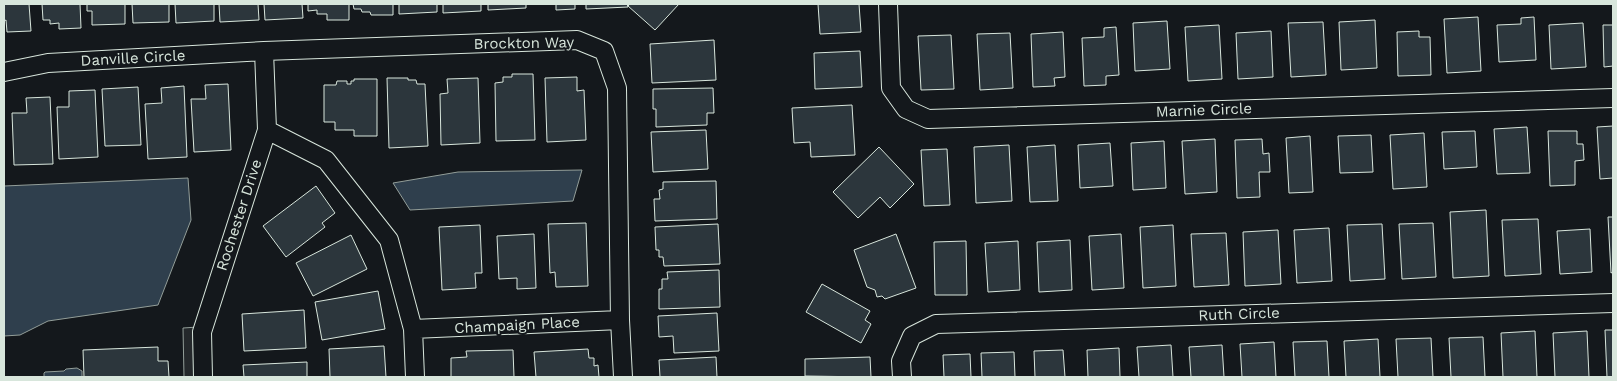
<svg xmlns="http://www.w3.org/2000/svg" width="1617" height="381" viewBox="0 0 1617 381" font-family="'Work Sans',sans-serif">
	<rect width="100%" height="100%" fill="#14181c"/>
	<!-- parking -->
	<path fill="#24282b" stroke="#939e99" d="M198,327L199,377H184L183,328Z"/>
	<!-- water -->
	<path fill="#2f3f4d" stroke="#939e99" d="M582,170L573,201L410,210L393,183L458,172Z
		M188,178L191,220L158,305L48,321L20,335L4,336V186Z
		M77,368L82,371V377H44V373L45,372L64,371L66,369Z"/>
	<!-- building -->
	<path fill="#2c363c" stroke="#d8e6dc" d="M4,4H29L31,31L7,32L6,20L4,21Z
		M42,4H80L81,28L59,29V23L50,24V20H43Z
		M87,4H125V24L92,25V11H87Z
		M132,4H169V22L133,23Z
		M175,4H214V21L176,23Z
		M219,4H258L259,20L220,22Z
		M264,4H302L303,18L265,20Z
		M308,4H349V20H327V14H317V10L308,11Z
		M353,4H393V15H371L370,12H362L361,9H354Z
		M399,4H437V12L399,14Z
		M443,4H481V11L443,13Z
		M488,4H526V8L488,10Z
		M556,4H575V9L556,10Z
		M586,4H627L628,7L586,9Z
		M630,4H679L655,30L628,6Z
		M818,4H859L861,32L820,34Z
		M1478,17L1481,71L1447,73L1444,19Z
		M1534,17L1536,60L1499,62L1497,25L1521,24V18Z
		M1375,20L1377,68L1341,70L1339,22Z
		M1167,21L1170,69L1135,71L1133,23Z
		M1323,22L1326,75L1291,77L1288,23Z
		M1583,23L1586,67L1551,69L1549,25Z
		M1219,25L1222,79L1188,81L1185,27Z
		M1603,25H1613V66L1604,67Z
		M1116,27L1119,75L1106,76V85L1084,86L1082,38L1104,37V28Z
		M1271,31L1273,77L1238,79L1236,33Z
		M1419,31V37H1430L1431,75L1398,76L1397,32Z
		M1063,32L1065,77L1054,78L1055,86L1033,87L1031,34Z
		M1010,33L1013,88L980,90L977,34Z
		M951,35L954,89L921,90L918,36Z
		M714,40L716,80L652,83L650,44Z
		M860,51L862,87L815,89L814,53Z
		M512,74H533L535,140L496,141L495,83L503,82V77H512Z
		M577,77V91L584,90L586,140L547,142L545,78Z
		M387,78H408V80H416L417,84H425L428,146L389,148Z
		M478,78L480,143L441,145L440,94L448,93L447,79Z
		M354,79H377V136H354V130H335V122H324V85H336L337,81H347V84H351V81H354Z
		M228,84L231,150L194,152L191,99H206L205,85Z
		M184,86L187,157L148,159L145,104L162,103L161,88Z
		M138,87L141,145L105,146L102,89Z
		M713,88L714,113H707V125L656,127V109H653V89Z
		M95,90L98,157L59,159L57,107H69V91Z
		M50,97L53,164L14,165L12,113H27L26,98Z
		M852,105L855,155L811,157L810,142L794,143L792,108Z
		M1613,126V178L1600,179L1597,127Z
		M1527,127L1530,173L1497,174L1494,129Z
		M706,130L708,169L653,172L651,132Z
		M1475,131L1477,167L1444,169L1442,132Z
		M1548,131H1577V144H1583L1584,160L1575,161V185L1550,186Z
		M1424,133L1427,187L1393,189L1390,135Z
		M1371,135L1373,172L1340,173L1338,136Z
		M1310,136L1313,192L1289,193L1286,138Z
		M1215,139L1217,192L1185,194L1182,141Z
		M1262,139L1263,154L1269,153L1270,172H1259L1260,197L1237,198L1235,140Z
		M1164,141L1166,188L1133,190L1131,143Z
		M1110,143L1113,186L1080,188L1078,145Z
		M1009,145L1012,201L976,203L974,147Z
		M1055,145L1058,201L1030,202L1027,147Z
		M879,147L914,184L890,208L880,197L858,218L833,192Z
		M947,149L950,205L924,206L921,150Z
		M716,181L717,219L655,221L654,199H660L659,190L663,189V182Z
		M316,186L335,213L322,223L325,227L286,257L263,226Z
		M1486,210L1489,276L1453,278L1450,212Z
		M1608,217H1613V272L1611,273Z
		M1538,219L1541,274L1505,276L1502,220Z
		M586,223L588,286L556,287L555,272L550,273L548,224Z
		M1433,223L1436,277L1402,279L1399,224Z
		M718,224L720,264L664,266L663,257H659V250H656L655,227Z
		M1382,224L1385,279L1350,281L1347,225Z
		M480,225L482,273H475L476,288L442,290L439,227Z
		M1173,225L1176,286L1143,288L1140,227Z
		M1329,228L1332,281L1297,283L1294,230Z
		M1590,229L1592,272L1560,274L1557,231Z
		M1278,230L1281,284L1245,286L1243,232Z
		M1226,233L1229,285L1194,287L1191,234Z
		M534,234L536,288L517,289V278L499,279L497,236Z
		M896,234L916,288L885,299L882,296L877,297L875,290L867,287L854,250Z
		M1121,234L1124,288L1092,290L1089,236Z
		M351,235L367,269L313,296L296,263Z
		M1070,240L1072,290L1039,292L1037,242Z
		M966,241L967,295H935L934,242Z
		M1018,241L1020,290L988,292L985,243Z
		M719,270L720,307L659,309V289H662V279H668L667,272Z
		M822,284L870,311L865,320L871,324L861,343L806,312Z
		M378,291L385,329L322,340L315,302Z
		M304,310L306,348L244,351L242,314Z
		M717,313L719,351L674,353L673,336L659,337L658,316Z
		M1605,330H1613V377H1607Z
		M1535,331L1537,377H1503L1501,333Z
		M1587,331L1589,377H1555L1553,333Z
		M1483,337L1485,377H1451L1449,338Z
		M1431,338L1433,377H1398L1396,339Z
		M1378,339L1380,377H1346L1344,341Z
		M1327,341L1329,377H1295L1293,342Z
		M1274,342L1276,377H1242L1240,344Z
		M1171,345L1173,377H1139L1137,347Z
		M1222,345L1224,377H1191L1189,347Z
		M384,346L386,377H330L329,349Z
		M158,347V361H168L169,377H84L83,350Z
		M1119,348L1120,377H1088L1087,350Z
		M588,349L589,358H594V366L598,365L599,377H536L534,352Z
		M513,350L514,377H451V358L467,357L466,351Z
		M1063,350L1065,377H1035L1034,351Z
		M1014,352L1015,377H982L981,353Z
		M970,354L971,377H944L943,355Z
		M716,357L717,377H660L659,360Z
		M870,357L871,377L805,376V359Z
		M307,362V377H244L243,365Z"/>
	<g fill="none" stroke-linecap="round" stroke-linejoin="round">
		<!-- street casing -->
		<g stroke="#d8e6dc" stroke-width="20">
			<path id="street" d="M888,4L891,88L906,109L928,119L1613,98
				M4,72L48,63L264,51L577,40L604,51L617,88L620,320L623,377
				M267,130L326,160L389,240L413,329L415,377
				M413,329L620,320
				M203,377L202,332L267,130L264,51
				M902,377L901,361L912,336L936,324L1613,303"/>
		</g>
		<!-- street -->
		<use href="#street" stroke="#14181c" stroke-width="18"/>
	</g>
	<g text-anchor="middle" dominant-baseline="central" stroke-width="4" stroke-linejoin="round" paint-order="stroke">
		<!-- street labels -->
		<g font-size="15" fill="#d8e6dc" stroke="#14181c">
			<text transform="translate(524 43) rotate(-1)">Brockton Way</text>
			<text transform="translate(133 58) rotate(-3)">Danville Circle</text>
			<text transform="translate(1204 110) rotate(-2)">Marnie Circle</text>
			<text transform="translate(239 215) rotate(-72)">Rochester Drive</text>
			<text transform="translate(1239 314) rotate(-2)">Ruth Circle</text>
			<text transform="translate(517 325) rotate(-3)">Champaign Place</text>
		</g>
	</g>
	<!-- border -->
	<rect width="1617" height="381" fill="none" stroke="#d8e6dc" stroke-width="10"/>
</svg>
